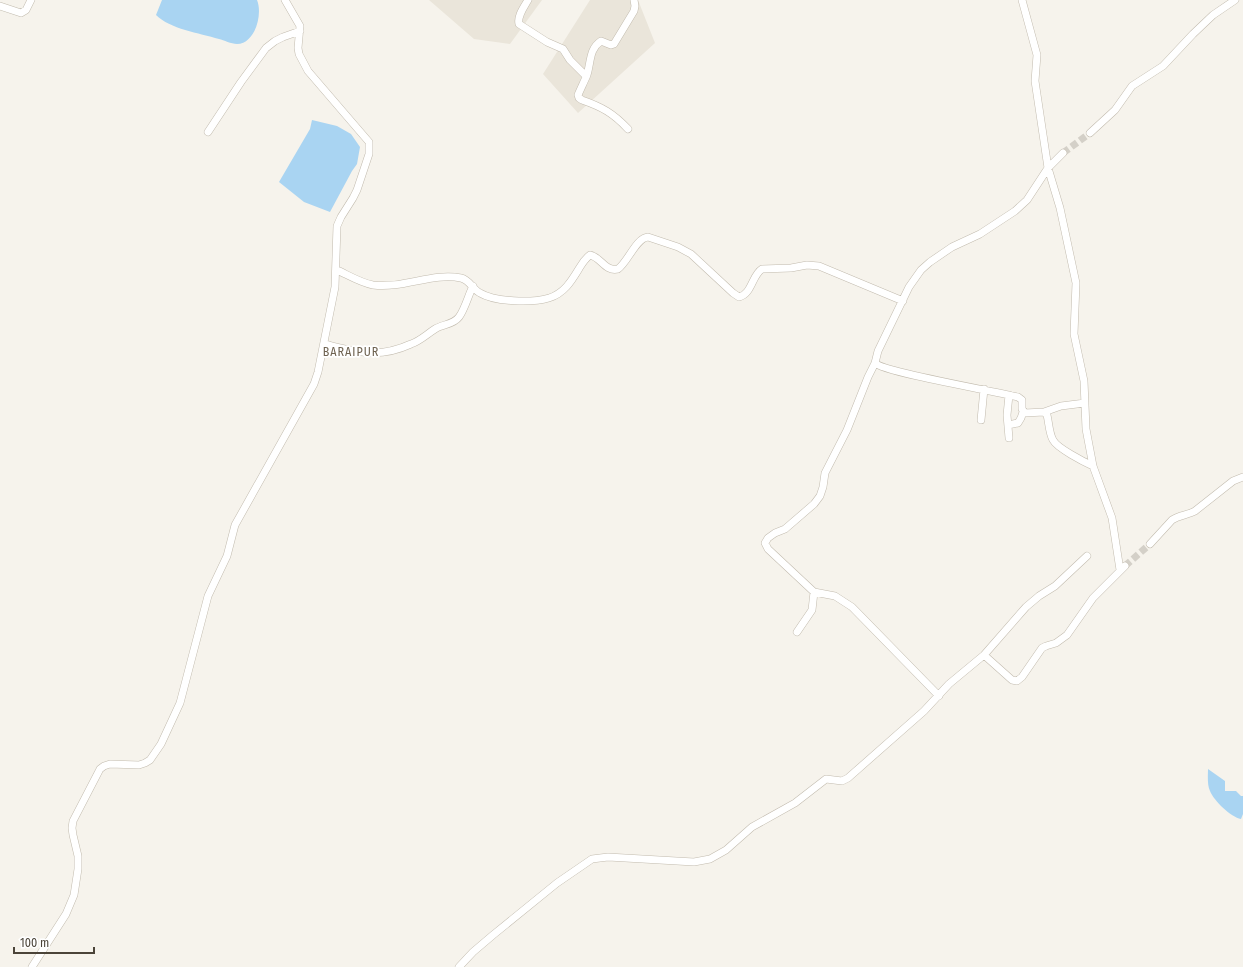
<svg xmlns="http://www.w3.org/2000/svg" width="1243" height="967" viewBox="0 0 1243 967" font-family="'Fira Sans Condensed',sans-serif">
	<rect width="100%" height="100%" fill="#f6f3ec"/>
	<!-- residential -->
	<path fill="#eae5da" d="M429,0H542L510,44L474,39Z
		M590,0H638L655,43L578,113L543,74Z"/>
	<!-- water -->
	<path fill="#a9d4f2" d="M162,0H257C263,14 255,44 237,44C231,44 224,40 219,39C199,33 170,29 156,15Z
		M312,120L337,126L351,134L360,147L357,164L352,171L330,212L304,202L279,182L310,129Z
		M1208,769L1225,781V791H1236L1241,796H1243V814L1241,819C1231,817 1214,801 1210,791C1207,785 1208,775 1208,769Z"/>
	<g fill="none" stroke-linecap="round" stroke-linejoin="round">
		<!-- minor-tunnel -->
		<path stroke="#d4d0c8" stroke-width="7" stroke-dasharray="7 3.5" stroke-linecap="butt" d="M1063,153L1090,133
			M1125,566L1150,544"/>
		<!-- minor casing -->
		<g stroke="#c2bbae" stroke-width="8">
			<path id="minor" d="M528,0C524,7 517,16 519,24L547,42L563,49L570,60L586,76
				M1022,0L1037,55L1035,81L1048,168L1060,208L1076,283L1074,334L1084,381L1086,429L1093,466L1112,518L1120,570
				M0,6L21,13L26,10L31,0
				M628,129C613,113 602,107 582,100L579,98L578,95C581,88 584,82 587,75C591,62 589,49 601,41L611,45L614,44L634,11L635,6L634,0
				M208,132L241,82L266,48L275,41L283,37L300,31
				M1090,133L1115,110L1132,86L1163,66L1193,34L1213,15L1235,0
				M1063,153L1048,168L1027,200L1015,211L980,234L952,247L930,262L921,270L909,287L878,351L875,363C883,372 998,392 1018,397L1022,400V409L1025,413L1044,412L1047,415C1049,423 1049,433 1053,440C1057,448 1084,462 1093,466
				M337,270C348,275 361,283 373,285C403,289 433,272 461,278C470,280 472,289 480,293C495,302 532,303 549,298C565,293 572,280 580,267C583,262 586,258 590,255C601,257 605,272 618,269C628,262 636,238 648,237L678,247L691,254L733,293L739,297C752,294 752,275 762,269L791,268L807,265L819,266L903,301
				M324,344C358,352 378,359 411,344C420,341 427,334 435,329C443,324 453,325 459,317C465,309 468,296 473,286
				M875,363L868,377L847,430L825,473L823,487L820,496L814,504L785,529L775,533L768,538L765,543L768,549L814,592L835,596L852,607L939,696
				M1009,395L1007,415L1009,438
				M1044,412L1061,406L1085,403
				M981,420L984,389
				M1008,425L1018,423L1021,418L1023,412
				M1150,544L1172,520C1179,515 1188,515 1195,511L1233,481L1243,477
				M797,632L812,610L814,592
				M984,655L1026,607L1039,596L1055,586L1087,556
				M32,967L66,914L74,895L78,869V856L73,835L72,828L73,821L100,769L104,766L110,764L139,765L145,763L150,760L161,744L180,703L208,596L227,556L235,525L314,384L318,372L335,287L337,226L341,217L353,198L357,190L369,154V142L308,71L299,54L298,48L300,26L285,0
				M459,967L473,952L493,935L557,883L592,859L608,857L694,862L710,859L726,850L752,827L795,803L826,779L842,781L848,778L924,711L949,684L984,655L1012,680L1017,681L1022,677L1042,648L1046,646L1056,643L1067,635L1093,598L1125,566"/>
		</g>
		<!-- minor -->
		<use href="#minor" stroke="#fff" stroke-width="7"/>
	</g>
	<g text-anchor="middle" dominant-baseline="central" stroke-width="3.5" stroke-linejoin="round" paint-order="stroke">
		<!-- quarter labels -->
		<g font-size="12" letter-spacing="1" fill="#6e6250" stroke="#fff">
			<text x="351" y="352">BARAIPUR</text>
		</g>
	</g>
	<!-- scale -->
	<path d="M14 947v6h80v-6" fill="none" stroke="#4b4439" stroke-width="2"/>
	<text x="20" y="947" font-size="12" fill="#4b4439" stroke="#ffffff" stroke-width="3" paint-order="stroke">100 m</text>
</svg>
